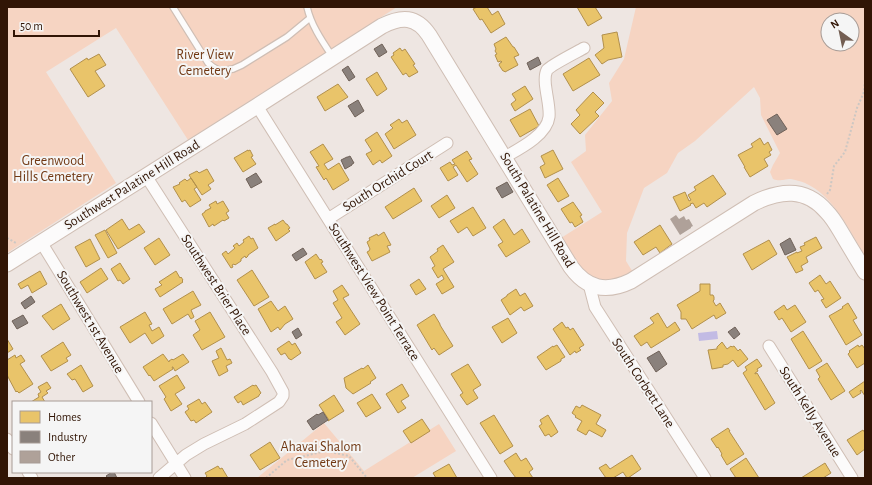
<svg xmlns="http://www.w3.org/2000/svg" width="872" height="485" viewBox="0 0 872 485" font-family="'Alegreya Sans',sans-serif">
	<rect width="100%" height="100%" fill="#eee6e2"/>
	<!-- green -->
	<path fill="#f6d4c2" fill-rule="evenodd" d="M7,7H397L188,140L116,28L46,72L116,183L7,253Z
		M636,7H865V256C849,230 834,196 805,183C801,181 795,180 791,179C782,179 781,182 773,179L770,172L773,165L780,153L761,115L760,98L754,87L695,141L678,153L667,173L644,188L627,233L626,261L634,274L626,278L602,282L587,275L576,262L561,238L602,212L571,162L586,151L585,135L612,101L609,83L624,59ZM828,20H852V44H828Z
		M324,423L364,471L439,424L456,451L412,478H257Z"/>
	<!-- water -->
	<path fill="#c2bbe4" d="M717,331L718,339L699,341L698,333Z"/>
	<!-- homes -->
	<path fill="#e9c46a" stroke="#b2904c" d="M477,7H487L492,15L498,11L505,24L491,33L482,19L480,20L473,9Z
		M577,7H595L602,18L588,26Z
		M617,32L622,57L608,60L602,64L595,55L604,48L602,35Z
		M506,37L513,47H514L519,55L514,57L518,65L505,72L504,71H503L499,65L500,63L502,62L501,61L498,62L495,55L497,54L495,51L496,49L494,44Z
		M400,48L402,51L405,49L415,64L413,65L418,72L409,77L406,73L403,75L391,57L394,55L393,53Z
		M99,54L106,65L95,71L105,86L88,97L70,69L87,58L88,60Z
		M589,58L600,75L573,91L563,74Z
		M377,72L387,89L377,96L366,79Z
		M338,84L348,97L325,111L317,97Z
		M525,86L533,99L515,111L511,104L516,100L512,94Z
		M593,92L604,103L595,112L599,116L580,134L571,124L580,115L576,110Z
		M530,109L539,126L520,137L510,120Z
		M399,119L402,123L407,120L416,135L394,149L385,134L393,128L390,125Z
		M377,132L392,156L382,163L380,160L373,165L366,154L372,151L365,140Z
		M760,138L764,145L768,142L772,150L769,152L771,155L764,159L768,166L750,177L744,167H745L738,155L753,147L751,144Z
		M323,144L333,159L324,164L328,170L339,163L349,180L333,190L326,178L324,180L316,167L319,166L310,152Z
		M248,150V151L250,150L253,156L251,157L256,164L243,172L234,158Z
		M553,150L563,169L545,178L540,167L545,164L541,156Z
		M467,151L472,159L469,160L478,174L467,182L456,165L453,167L458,175L448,181L440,168L450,162L452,165L455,164L452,160Z
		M207,169L214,181L208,185L211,189L202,195L189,175L197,171L199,173Z
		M713,175L726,194L707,207L704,203L696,208L693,203L690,204L691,205L680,211L673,197L685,192L689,201L691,200L688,195L696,190L694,187Z
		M191,178L197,187L194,189L201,200L190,207L185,200L182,202L173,187L180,184L179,183L185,179L187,181Z
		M558,178L569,196L558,202L547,185Z
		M414,188L422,201L393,219L385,207Z
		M447,195L455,208L439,218L431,206Z
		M216,201L217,204L223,201L229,211L226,213L229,218L224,221L223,220L214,226L213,224L209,227L202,214L205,212V211L211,208L209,205Z
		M573,202L582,215L580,216L583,222L575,227L572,222L570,223L561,209Z
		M473,207L486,228L473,236L467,227L458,233L450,221Z
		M122,219L129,230L139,224L145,232L118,249L106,230Z
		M504,219L514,235L522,229L530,242L506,257L498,245L503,242L493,227Z
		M283,220L286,224H287L290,228L288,229L290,231L276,241L268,228L275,224V225Z
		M660,225L672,244L660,253L656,247L643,255L634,242Z
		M105,230L117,253L108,258L95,235Z
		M384,232L391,245L387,246L390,252L372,261L367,252L369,251L370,249L367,242L370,240L369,238L377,234L378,236Z
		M249,236L251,239L253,238L258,248L248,255V256L246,258L245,256L241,259V261L235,265L234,264L232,265L233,267L231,268L222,254L226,251L228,254L235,248L233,246L237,243L239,246L244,242L243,240Z
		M816,237L822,248L806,257L808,262L801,266L803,270L796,273L787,257L797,252V253L802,251L800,247L805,245L804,243Z
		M159,238L170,255L155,265L144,248Z
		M90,239L100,259L86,267L75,247Z
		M769,240L777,254L752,270L743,254Z
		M443,245L454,262L443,269L454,287L442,294L436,284L444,279L442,275L438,278L432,268L435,266L430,257L438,251L437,249Z
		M316,254L320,260L321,259L323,262L321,263L327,272L315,279L305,262Z
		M120,263L130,279L123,284L120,280L118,281L111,269Z
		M101,268L108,279L87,293L80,282Z
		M252,270L269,297L254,306L237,280Z
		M40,271L47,284L32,293L28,285L21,289L18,284Z
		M176,271L180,278L181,277L183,280L182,281L183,282L160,297L155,289L162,285L159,282Z
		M820,275L826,284L830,281L841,298L826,308L821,300L824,299L818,290L815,292L809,283Z
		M419,279L426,289L416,295L410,285Z
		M700,284H710V295H713L714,297V300L713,301L716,306L720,303L726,313L716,319L714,315L692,329L686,319H681V312L677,305L700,291Z
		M342,285L349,295L343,298L360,324L345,335L336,322L342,318L333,303L338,300L333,291Z
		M516,289L520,296L525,293L533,306L524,311L521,307L510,315L501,300L507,296V295Z
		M193,291L201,305L191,310L194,317L191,319L188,314L172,324L163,309Z
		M271,301L278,311L285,306L293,319L285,324L280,330L278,327L271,332L258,309Z
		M848,303L857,318L853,320L862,335L846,345L829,316L843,308L842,307Z
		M61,304L70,319L53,330L42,316Z
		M784,305L787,310L795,305L806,322L791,332L782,318L779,320L774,312Z
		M145,312L152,324L149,325L152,331L159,327L164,336L152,344L145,333L130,343L120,327Z
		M210,312L225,337L202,350L193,335L200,330L195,321Z
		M658,313L667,328L675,322L680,330L651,348L647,342L641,346L634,336L654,323L650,318Z
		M434,314L440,324V325L453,346L439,355L434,348L432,350L417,325Z
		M508,318L517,333L502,343L492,327Z
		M562,322L566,328L568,327L570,330L573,328L584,345L579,348L581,350L576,353L575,351L570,355L553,329Z
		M803,331L822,361L809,369L791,339Z
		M7,339L13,349L7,353Z
		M289,341L292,345L295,343L301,353L291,360L290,359H289L285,353L281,355L277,349Z
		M63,342L71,355L66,358L68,361L51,371L41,356Z
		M722,342L727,349L731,346L732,347L734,346L738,351L740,349L748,359L738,367L733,360L728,364L723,365V367L712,369L708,350L717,349V347Z
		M557,345L565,357L561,359V361L546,370L537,357L553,346V347Z
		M858,345L859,347L862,345L865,349V363L857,368L848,354L850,352L849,351Z
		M221,348L227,360L230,359L232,363L226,366L228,371L219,376L212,361L219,358L216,351Z
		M163,354L169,362V361L172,359L173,360L183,354L189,362L175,371L173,367H172L173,369L154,381L150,375L149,376L143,367Z
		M15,355L16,358L21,355L25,361L20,364L33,384L19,393L17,391L16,392L7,375V360Z
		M757,359L762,366L757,369L758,371L755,373V374L757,373L775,403L765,410L743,373L747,370L745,367Z
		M827,363L845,391L831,400L818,379L820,377L816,370Z
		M468,364L481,385L473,390L478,398L467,405L460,395L463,393L451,374Z
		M81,365L93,386L83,392L75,379L72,380L67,374Z
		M368,365L376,378L370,382L371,383L353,394L346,388L344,378L362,368L363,369Z
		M177,375L185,388L175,394L182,404L171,411L164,399L166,397L159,386Z
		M865,381V396L861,390L860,391L861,393L853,398L849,392Z
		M47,382L51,388L46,391L48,393L42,397L45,402H31L39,397L38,394L41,392L38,387Z
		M402,384L409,396L401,401L406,408L398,413L386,394Z
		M253,385L254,386L256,385L261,393L259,395V396L243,405L241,401L238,403L234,397Z
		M372,394L381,408L366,417L357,403Z
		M334,395L344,411L328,421L329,420L319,405Z
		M199,399L202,404L205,402L212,412L196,423L194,420L191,421L185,412L189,409L187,406Z
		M582,405L601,415L596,424L606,430L602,437L589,430L586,435L577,430L582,421L575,417L576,416L572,413L576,406L580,408Z
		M494,415L513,446L500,454L480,423Z
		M548,415L558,432L551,437L549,434L545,436L539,426L542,424L540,420Z
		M422,419L430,431L411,443L403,431Z
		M728,428L730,431H729L744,454L727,465L721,455L722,454L718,447L717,448L711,439Z
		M863,430L865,433V449L857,455L847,440Z
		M270,442L280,458L260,470L250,455Z
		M516,453L521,461L526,458L533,469L529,472L533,478H516L510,470L504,461Z
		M632,455L641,469L628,478H627L623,472L613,478H606L599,468L606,464L610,469Z
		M746,458L759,478H736L730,469Z
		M825,463L831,473L823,478H801Z
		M449,464L457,478H436L433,473Z
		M218,466L220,469L222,468L228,478H207L206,477L207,476L205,473Z"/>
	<!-- industry -->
	<path fill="#8a817c" stroke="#6f6158" d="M382,44L387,52L379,57L374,49Z
		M538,57L541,64L530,70L527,63Z
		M348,66L355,77L349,81L342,70Z
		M358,100L364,111L355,117L348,106Z
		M777,114L787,129L777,135L767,120Z
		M350,156L354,163L352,164V165L345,169L341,160L347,157H348Z
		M256,173L262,182L251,188L246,179Z
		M507,182L513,192L502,198L496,188Z
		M790,238L796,250L785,255L780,244Z
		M303,248L307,254L296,261L292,255Z
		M31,296L35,302L25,309L21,303Z
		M23,315L28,323L17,329L12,321Z
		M735,327L740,334L734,339L728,332Z
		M298,328L302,335L296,339L292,332Z
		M659,351L667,364L656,372L647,358Z
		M323,412L328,420L313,430L307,421L317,414L318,415Z
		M112,472H114L117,478H108L106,476Z"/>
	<!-- building -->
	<path fill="#afa199" d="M676,215L679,219L684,216L686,220L689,219L693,226L691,227V228L680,235L670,219Z"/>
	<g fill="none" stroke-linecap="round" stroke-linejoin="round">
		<!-- lane casing -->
		<g stroke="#cfbeb4" stroke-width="8">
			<path id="lane" d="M173,7L208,63L213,67L220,71L233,69L242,65L287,37L310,18
				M307,7C311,25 322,41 332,56"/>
		</g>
		<!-- street casing -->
		<g stroke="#cfbeb4" stroke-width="13">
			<path id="street" d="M257,106L491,478
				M505,157C519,149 547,135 549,117C550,109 547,97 546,89C545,83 544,76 547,70C551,65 577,52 584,48
				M146,176L272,372L283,392V396L279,402L245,424L204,444L186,455L159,478
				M328,219L447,143
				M41,242L139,402
				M589,284L595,307L705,478
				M769,346L852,478
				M151,423L185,478
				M7,439L13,449
				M28,472L32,478"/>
		</g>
		<!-- secondary casing -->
		<g stroke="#cfbeb4" stroke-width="17">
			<path id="secondary" d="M7,264L257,106L382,26C402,16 416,16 429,35L571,267C587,289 606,293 631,281L754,203C780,190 806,187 827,212C834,219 839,229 844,237C851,249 858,260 865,272"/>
		</g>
		<!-- path -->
		<path stroke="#ccc7c3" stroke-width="2" stroke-dasharray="2 2" stroke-linecap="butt" d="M827,194L830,190L834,166L845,152L857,108L864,92L865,80
			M7,238L16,243
			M266,478L287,460L326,451L349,456L367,478"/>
		<!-- lane -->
		<use href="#lane" stroke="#fcfbfb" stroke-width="5.5"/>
		<!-- street -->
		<use href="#street" stroke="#fcfbfb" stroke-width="11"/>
		<!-- secondary -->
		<use href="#secondary" stroke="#fcfbfb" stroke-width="15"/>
	</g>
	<g text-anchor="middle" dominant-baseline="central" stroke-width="4" stroke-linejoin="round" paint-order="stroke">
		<!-- park labels -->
		<g font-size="14" fill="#713813" stroke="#f5f5f5">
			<text x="205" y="55">River View<tspan x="205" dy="16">Cemetery</tspan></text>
			<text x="53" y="161">Greenwood<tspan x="53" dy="16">Hills Cemetery</tspan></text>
			<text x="321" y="447">Ahavai Shalom<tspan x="321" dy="16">Cemetery</tspan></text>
		</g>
		<!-- street labels -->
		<g font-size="14" fill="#311505" stroke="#f5f5f5">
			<text transform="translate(388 181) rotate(-32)">South Orchid Court</text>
			<text transform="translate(132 185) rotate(-32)">Southwest Palatine Hill Road</text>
			<text transform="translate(537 210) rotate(59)">South Palatine Hill Road</text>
			<text transform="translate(216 285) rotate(57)">Southwest Brier Place</text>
			<text transform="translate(374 292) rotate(58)">Southwest View Point Terrace</text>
			<text transform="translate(90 322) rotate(59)">Southwest 1st Avenue</text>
			<text transform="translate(643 383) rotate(57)">South Corbett Lane</text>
			<text transform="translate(810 412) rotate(58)">South Kelly Avenue</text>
		</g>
	</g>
	<!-- border -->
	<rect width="872" height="485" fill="none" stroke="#311505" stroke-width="16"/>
	<!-- legend -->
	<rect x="12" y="401" width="140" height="72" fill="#f5f5f5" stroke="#a79b95"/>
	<rect x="20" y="411" width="20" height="12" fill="#e9c46a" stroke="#a79b95"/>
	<text x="48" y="421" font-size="12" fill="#311505">Homes</text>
	<rect x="20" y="431" width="20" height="12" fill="#8a817c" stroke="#a79b95"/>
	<text x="48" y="441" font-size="12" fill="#311505">Industry</text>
	<rect x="20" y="451" width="20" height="12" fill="#afa199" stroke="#a79b95"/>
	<text x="48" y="461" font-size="12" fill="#311505">Other</text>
	<!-- north arrow -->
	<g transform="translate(840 32) rotate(327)"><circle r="19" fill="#f5f5f5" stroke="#a79b95"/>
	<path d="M0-3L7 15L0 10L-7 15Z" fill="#735e52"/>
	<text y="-6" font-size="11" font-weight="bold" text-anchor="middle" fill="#311505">N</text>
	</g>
	<!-- scale -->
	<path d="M14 30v6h85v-6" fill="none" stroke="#311505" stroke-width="2"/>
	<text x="20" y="30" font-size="12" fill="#311505" stroke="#f5f5f5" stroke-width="3" paint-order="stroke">50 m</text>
</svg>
